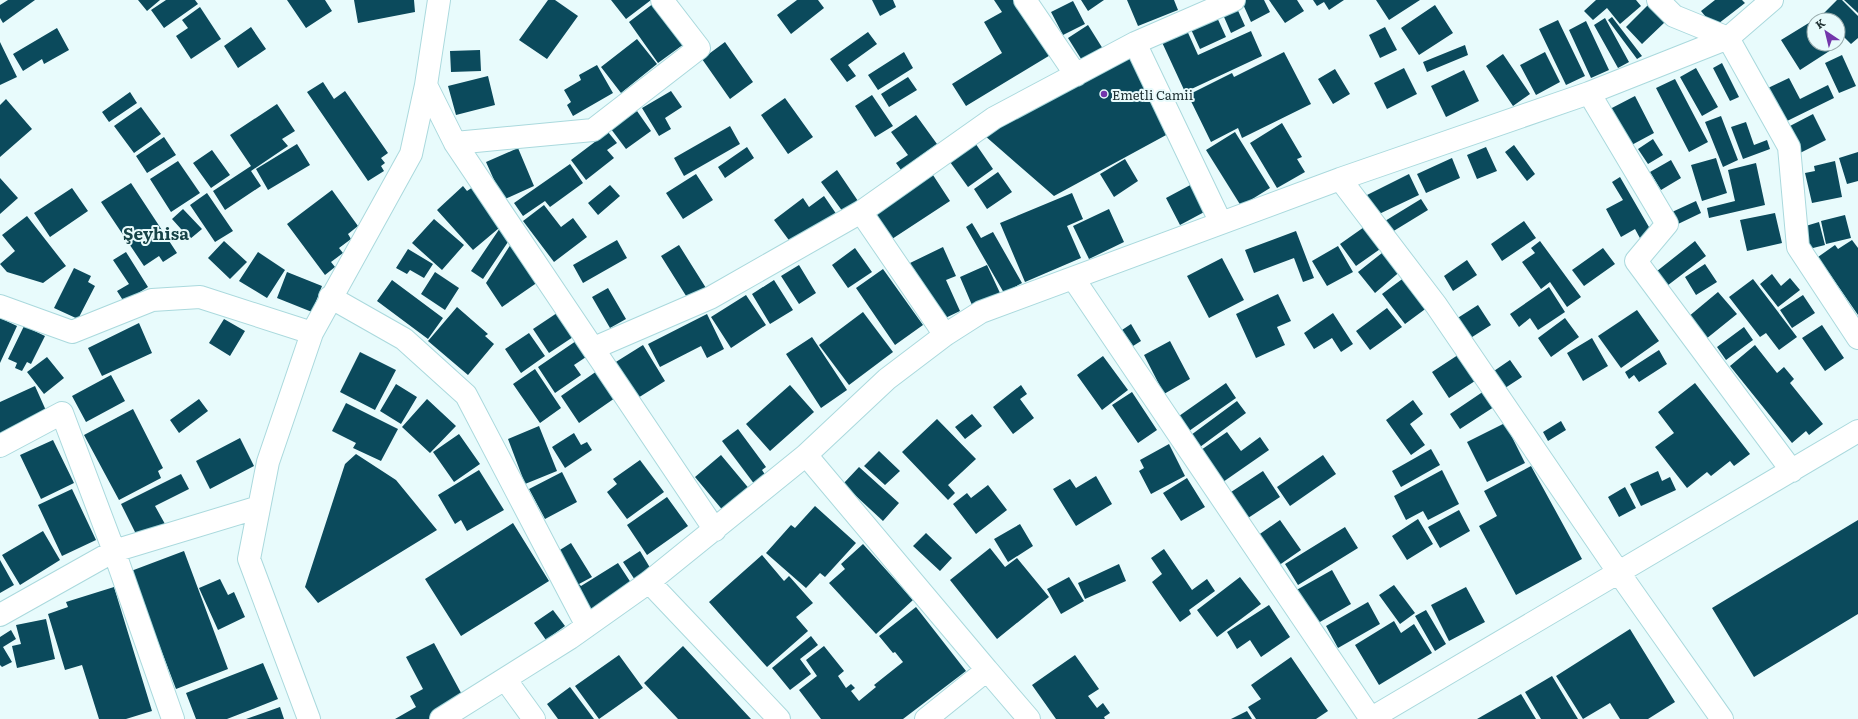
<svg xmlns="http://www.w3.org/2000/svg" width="1858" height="719" viewBox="0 0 1858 719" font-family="Literata,serif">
	<rect width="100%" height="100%" fill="#e8fbfc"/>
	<!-- building -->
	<path fill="#0b4a5c" d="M8,0H35L3,23L0,18V5Z
		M138,0H160L147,11Z
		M166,0H195L198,4L164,28L151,10Z
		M287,0H325L332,11L306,28Z
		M354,0H414L415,12L358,23Z
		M548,0H555L578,16L547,59L519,40Z
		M611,0H651L626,19Z
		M797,0H818L824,8L791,34L777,15Z
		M872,0H893L896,7L880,16Z
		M994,0H1019L1052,54L966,106L952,84L1002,53L984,22L1002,12Z
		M1081,0H1104L1088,11Z
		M1127,0H1174L1178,10L1138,26Z
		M1246,0H1264L1270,12L1251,22L1242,2Z
		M1269,0H1297L1304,11L1285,23Z
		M1313,0H1344L1329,10L1324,2L1317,6Z
		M1376,0H1420L1389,20Z
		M1596,0H1636L1641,6L1620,24L1607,8L1593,20L1584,11Z
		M1715,0H1742L1745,3L1714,27L1701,11Z
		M1837,0H1842L1858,16V38L1851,44L1838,31V20H1826L1822,15Z
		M1844,0H1858V13Z
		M1073,1L1085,24L1063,35L1051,12Z
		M654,3L684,44L658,63L629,22Z
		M1235,4L1245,26L1231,33L1221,10Z
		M1435,5L1453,33L1419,55L1401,28Z
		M1648,5L1665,22L1642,44L1626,27Z
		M200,7L221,39L191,59L176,36L188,28L182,20Z
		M1215,13L1226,37L1200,49L1189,25Z
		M1612,17L1642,56L1637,59L1608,20Z
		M1605,18L1629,62L1618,68L1594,25Z
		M1558,20L1585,76L1566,85L1539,29Z
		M1586,21L1609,70L1591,78L1569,30Z
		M1812,21L1814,24V44H1827L1831,50L1800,70L1781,40Z
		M1088,25L1103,49L1083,62L1068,38Z
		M1185,26L1198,55L1251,31L1262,56L1185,92L1160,38Z
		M251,27L266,49L238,68L224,46Z
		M1385,27L1397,50L1380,58L1369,35Z
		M57,28L69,50L44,64L42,59L23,71L13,54Z
		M868,32L877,44L848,65L856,76L847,82L830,59Z
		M637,39L657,64L621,93L601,67Z
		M0,42L17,77L0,85Z
		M725,42L753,82L730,99L702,59Z
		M1465,45L1468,55L1427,72L1423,62Z
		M480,50L481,71L451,72L450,51Z
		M904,52L913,68L878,90L868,75Z
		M1284,52L1311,104L1242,138L1238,128L1211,142L1188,95L1232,73L1234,77Z
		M1545,52L1560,82L1536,95L1520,65Z
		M1132,54L1168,134L1054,196L984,135Z
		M1503,54L1530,94L1513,106L1486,66Z
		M1842,55L1856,86L1839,93L1825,63Z
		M1722,63L1739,97L1730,101L1713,68Z
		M597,65L613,93L573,116L567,105L571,102L564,90L581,80L579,75Z
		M1404,68L1417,94L1387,109L1374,83Z
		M1696,68L1718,107L1702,116L1680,77Z
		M1335,69L1350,94L1333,104L1318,79Z
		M1464,70L1479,101L1446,117L1431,86Z
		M488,76L495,105L456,115L448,86Z
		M908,77L917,90L889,107L881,94Z
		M1789,78L1800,99L1828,85L1834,98L1785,122L1768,88Z
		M1675,79L1708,142L1689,152L1656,88Z
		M323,82L334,99L345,91L388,153L381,158L385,163L381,166L384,171L368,181L307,92Z
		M671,91L682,107L665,118L671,129L659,136L642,108Z
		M130,92L137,103L109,122L102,112Z
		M872,95L893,126L875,137L855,106Z
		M1635,96L1654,133L1626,148L1608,110Z
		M785,98L813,137L788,154L761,115Z
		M6,99L32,129L0,157V105Z
		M277,104L295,131L282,139L288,146L251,171L261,186L225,210L213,191L251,166L230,135Z
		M141,107L161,134L134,153L114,126Z
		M637,111L651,131L626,149L611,129Z
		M1813,114L1826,140L1800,153L1788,127Z
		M916,115L937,144L901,170L896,163L908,155L891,132Z
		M1721,116L1738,160L1723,167L1705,122Z
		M1746,122L1754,145L1767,140L1770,149L1743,159L1731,127Z
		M1282,123L1302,157L1297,159L1305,172L1277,188L1250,143Z
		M730,126L740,144L684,176L674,158Z
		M608,132L617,143L607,150L614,158L586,180L571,160Z
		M1235,132L1270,188L1241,206L1206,150Z
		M164,137L176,155L147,173L136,156Z
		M971,137L993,169L968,187L945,155Z
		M1653,139L1663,155L1648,164L1638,149Z
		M297,144L310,165L268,190L256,169Z
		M1514,145L1535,174L1527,181L1505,152Z
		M747,147L754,158L725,178L718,167Z
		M1486,147L1497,171L1477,179L1467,155Z
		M518,148L534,186L503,200L486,162Z
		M212,150L230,175L211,188L193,163Z
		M1858,152V181L1847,184L1839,158Z
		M1452,158L1460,178L1426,193L1417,174Z
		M1716,158L1727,193L1702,201L1691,165Z
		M1125,159L1138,181L1114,197L1100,174Z
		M1671,160L1681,178L1661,190L1650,172Z
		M178,161L200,193L171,212L150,179Z
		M1835,161L1842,197L1812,203L1805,173L1815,171L1814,166Z
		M1756,163L1765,205L1709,218L1707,208L1735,201L1728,170Z
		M570,164L583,183L550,207L545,201L523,216L514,203Z
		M837,170L858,201L843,212L821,182Z
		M998,172L1012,192L987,209L974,189Z
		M696,174L713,200L683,219L666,193Z
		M1409,174L1419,195L1377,215L1367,195Z
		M933,175L950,201L892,239L875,213Z
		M1620,177L1653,234L1641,240L1635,229L1621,237L1606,209L1623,200L1612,182Z
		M0,178L18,198L0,214Z
		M131,183L177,253L163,262L159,256L144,266L101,202Z
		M1194,183L1208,210L1180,225L1166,198Z
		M610,185L620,196L598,215L588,203Z
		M463,186L467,191L473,187L505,223L473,250L437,210Z
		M72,188L88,211L50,237L34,213Z
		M332,190L358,226L348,234L351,239L339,248L343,253L331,262L335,267L325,275L287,224Z
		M207,193L233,231L215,242L190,205Z
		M1072,193L1083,219L1067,226L1081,258L1025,282L1000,223Z
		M824,196L837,215L794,247L774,220L803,198L809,207Z
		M1421,199L1428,210L1392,232L1385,221Z
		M1696,201L1701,213L1678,224L1672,212Z
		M544,205L561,227L573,218L587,237L554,262L523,221Z
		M183,209L202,229L190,239L172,219Z
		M1109,209L1124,242L1089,259L1073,226Z
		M1775,213L1782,243L1747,251L1740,220Z
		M1845,215L1851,238L1826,244L1821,221Z
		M27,216L66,266L43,283L7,272L0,264L15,251L2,235Z
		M434,219L464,245L442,270L412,243Z
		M1524,221L1536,238L1502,261L1491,244Z
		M1819,222L1825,245L1805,250L1799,228Z
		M972,223L981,238L993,232L1022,283L1004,293L966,227Z
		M1367,225L1383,247L1356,266L1340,244Z
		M500,228L512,236L483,279L471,271Z
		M1296,231L1314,278L1303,282L1294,258L1254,273L1245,250Z
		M617,240L627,258L583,283L573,265Z
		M1852,240L1858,248V315L1818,257L1835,245L1838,249Z
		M224,241L247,262L230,279L208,258Z
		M1540,241L1581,297L1567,307L1550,282L1541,289L1522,262L1535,253L1531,248Z
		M1695,241L1706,256L1663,289L1652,275Z
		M511,244L538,282L502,307L486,283Z
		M679,245L706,288L688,299L661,256Z
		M1338,246L1353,272L1327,286L1312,261Z
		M943,247L956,276L946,280L960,311L937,322L910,263Z
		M855,248L872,272L848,288L832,265Z
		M1603,248L1615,264L1584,286L1572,270Z
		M408,249L433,264L424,278L410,270L407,274L396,268Z
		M1387,249L1403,269L1375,293L1358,272Z
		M126,252L148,287L124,302L117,291L129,284L113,260Z
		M258,252L285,270L267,298L239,281Z
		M1222,258L1244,300L1209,318L1187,276Z
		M1467,260L1477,275L1453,291L1444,276Z
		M1705,264L1717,282L1696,295L1685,277Z
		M799,265L816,293L799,304L781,276Z
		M987,265L1000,293L972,305L960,277Z
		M74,268L91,276L88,282L95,286L78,319L54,308Z
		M883,269L923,325L895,345L856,288Z
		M287,272L322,286L312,312L277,298Z
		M435,272L459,288L445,310L421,294Z
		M1772,274L1781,286L1790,278L1800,290L1778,307L1760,284Z
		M1405,277L1428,307L1405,324L1382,294Z
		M1753,279L1797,337L1779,350L1766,333L1760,337L1729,297Z
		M392,280L443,318L428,339L377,301Z
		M774,280L793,310L770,324L752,294Z
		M1549,287L1565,312L1538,330L1530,318L1519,327L1510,314Z
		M608,288L626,319L610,328L592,297Z
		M1718,292L1737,314L1706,339L1688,317Z
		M1278,294L1291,321L1277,327L1285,345L1256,358L1236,314Z
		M746,295L766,325L731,348L711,317Z
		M1803,295L1815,313L1792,328L1780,310Z
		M1478,305L1491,325L1469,339L1456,319Z
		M457,307L488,334L485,336L494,344L468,375L428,341Z
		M1387,308L1402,327L1370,350L1356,331Z
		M1637,310L1659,341L1621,368L1598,336Z
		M863,312L893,352L849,385L819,345Z
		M557,313L573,337L549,353L533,329Z
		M1333,313L1353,344L1341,352L1332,338L1314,349L1304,333Z
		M707,314L724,349L707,358L701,346L660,367L648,344Z
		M0,318L17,326L0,363Z
		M1565,318L1579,337L1551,357L1538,338Z
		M224,319L245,331L230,356L209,343Z
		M139,323L152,353L102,376L88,348Z
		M1131,324L1141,341L1133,346L1122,330Z
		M1822,325L1844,358L1825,371L1802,338Z
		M24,326L45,336L31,364L27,362L22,371L15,368L17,363L8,359Z
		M1744,327L1753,340L1726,360L1717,347Z
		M529,333L545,356L521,373L505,349Z
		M812,337L847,390L821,408L786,354Z
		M1592,338L1608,366L1583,381L1567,353Z
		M576,341L586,357L574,365L581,375L555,393L538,367Z
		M1170,341L1190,379L1164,394L1144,355Z
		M643,345L665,381L633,401L611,365Z
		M1755,345L1777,373L1784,367L1794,379L1790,383L1823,424L1809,435L1806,431L1792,443L1730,366Z
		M1659,350L1667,364L1639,382L1634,375L1629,379L1625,372Z
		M360,352L396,370L375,410L340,392Z
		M1461,353L1478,379L1449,398L1432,372Z
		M1103,356L1128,390L1102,410L1077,375Z
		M47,357L64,378L44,394L27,372Z
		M1510,360L1522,377L1502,390L1491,373Z
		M535,369L561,408L540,423L513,384Z
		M597,371L615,398L579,423L561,396Z
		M111,375L125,401L86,422L72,396Z
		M1226,383L1236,398L1189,431L1179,416Z
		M1695,383L1750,454L1734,466L1730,461L1711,476L1707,472L1687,488L1655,447L1674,433L1658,412Z
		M396,384L417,397L401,424L380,411Z
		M790,385L814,412L770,451L746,424Z
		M1021,385L1027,394L1020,399L1034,418L1013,434L993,407Z
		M35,386L48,415L0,435V402Z
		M1487,389L1497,405L1460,429L1450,414Z
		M1132,392L1157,430L1138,443L1112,405Z
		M199,399L208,411L179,433L170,420Z
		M427,399L456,426L430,453L402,427Z
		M1413,400L1423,414L1410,424L1425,445L1411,455L1386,420Z
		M1237,401L1246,413L1200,447L1191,435Z
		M346,403L398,429L381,461L353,448L356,443L332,431Z
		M133,409L163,468L158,471L161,478L119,500L84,435Z
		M972,414L982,426L965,439L955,427Z
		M937,419L976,459L948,485L955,493L948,500L902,452Z
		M1561,421L1566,430L1548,441L1543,432Z
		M1505,423L1525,463L1487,482L1467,442Z
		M539,426L557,471L525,484L508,439Z
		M738,429L766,467L762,470L766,476L755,485L722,441Z
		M1227,432L1241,451L1260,437L1269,450L1223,482L1201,450Z
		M574,433L581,445L587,442L592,450L565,468L552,447Z
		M459,434L480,464L454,482L433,452Z
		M240,438L254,466L210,489L196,461Z
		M53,440L74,483L41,499L20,455Z
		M1169,444L1185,476L1151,494L1139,471L1144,468L1140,460Z
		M1431,449L1440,465L1401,487L1392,471Z
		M879,451L900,471L885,485L864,466Z
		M356,454L396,480L437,530L318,603L305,587L345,464Z
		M721,455L751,491L725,513L695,477Z
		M1323,455L1336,474L1290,506L1277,487Z
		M640,460L664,492L627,519L607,492L617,484L613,479Z
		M1531,466L1582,559L1516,595L1479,526L1497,516L1484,491Z
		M859,467L899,503L883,521L843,484Z
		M479,470L504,510L467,531L461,520L455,524L438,495Z
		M1442,470L1459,504L1428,520L1423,511L1406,520L1394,496Z
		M1263,471L1280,497L1245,520L1228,494Z
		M1658,471L1662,481L1670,477L1676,490L1641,506L1630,484Z
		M562,472L577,502L545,519L529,489Z
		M181,474L189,489L155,506L165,524L138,538L121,504Z
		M1096,476L1112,504L1076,526L1053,489L1070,479L1076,488Z
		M1187,478L1205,507L1181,521L1163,493Z
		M988,485L1007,510L976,534L953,504L967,493L971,498Z
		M1625,487L1636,508L1619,517L1608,497Z
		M72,489L96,540L62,556L38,505Z
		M667,497L688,526L647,555L627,525Z
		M815,506L856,543L825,577L820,573L806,588L766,553L791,525L795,528Z
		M1459,510L1470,531L1440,548L1428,527Z
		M1418,519L1433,544L1407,560L1392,536Z
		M1280,520L1301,550L1275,568L1254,538Z
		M1858,520V614L1754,677L1712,608Z
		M513,523L549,581L461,636L425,579Z
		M1020,524L1033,546L1008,562L994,539Z
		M1345,527L1358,548L1298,585L1285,564Z
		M43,531L60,560L20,585L2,555Z
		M926,533L952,558L940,571L913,546Z
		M571,543L592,577L579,584L581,586L618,563L635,589L593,615L555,553Z
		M863,544L913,600L876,634L829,583L845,569L841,564Z
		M990,548L1005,567L1017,558L1049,597L997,639L950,580Z
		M1164,549L1192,590L1207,579L1215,591L1189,610L1191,614L1180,622L1152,582L1162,574L1151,558Z
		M184,551L228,669L176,689L131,571Z
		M640,551L655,576L639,586L623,562Z
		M762,555L784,581L789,576L813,603L796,617L808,631L767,667L709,602Z
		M0,560L14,585L0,593Z
		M1119,564L1126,581L1085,599L1078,583Z
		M1332,570L1351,604L1313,626L1293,592Z
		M1069,577L1084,601L1061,614L1047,589Z
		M1240,577L1261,604L1217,637L1197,610Z
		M220,579L228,595L234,592L245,617L218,630L199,588Z
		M1394,585L1415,613L1400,624L1379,595Z
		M114,587L152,711L126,719H99L82,665L65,670L48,614L68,607L66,602Z
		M1466,587L1485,622L1449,641L1431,605Z
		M1368,602L1380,624L1338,648L1326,626Z
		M1269,605L1290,637L1261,657L1250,640L1237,649L1227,632Z
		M916,607L966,671L903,719H821L799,690L817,676L806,660L824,646L844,671L838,676L846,688L851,684L855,688L851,691L859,701L876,687L874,685L903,662L895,652L893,653L879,636Z
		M553,610L565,626L546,640L534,623Z
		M1426,610L1446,644L1435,651L1415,616Z
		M46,619L55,659L17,668L12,646L21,644L16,625Z
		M1394,621L1401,633L1414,624L1432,653L1379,685L1355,645Z
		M1630,629L1675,702L1648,719H1620L1610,703L1583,719L1556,676Z
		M11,630L16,639L3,647L12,662L2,667L0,665V637Z
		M811,636L818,645L800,659L811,674L790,690L772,668Z
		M434,643L466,702L436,719H395L416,707L410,696L423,689L406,657Z
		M683,646L751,719H678L644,683Z
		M619,655L643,688L599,719L575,686Z
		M1075,655L1099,689L1088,696L1097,708L1103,703L1110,713L1104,717L1105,719H1056L1032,685Z
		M1291,657L1328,711L1316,719H1256L1248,707L1261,699L1251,685Z
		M263,663L278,699L227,719H196L186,693Z
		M1552,676L1578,719H1541L1525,692Z
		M570,687L594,719H558L547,704Z
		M1521,694L1536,719H1477Z
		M280,707L284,719H246Z
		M1247,711L1252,719H1231Z"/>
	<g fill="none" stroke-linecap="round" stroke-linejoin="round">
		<!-- minor casing -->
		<g stroke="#aad9dd" stroke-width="24">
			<path id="minor" d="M1025,0L1076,75
				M1658,0L1674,16L1728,38L1789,147L1798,247L1858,338
				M1135,43L1221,223
				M426,85L455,143L715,530
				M1589,93L1667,224L1636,261L1792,471
				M455,143L593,130L699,48L662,0
				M1340,179L1436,305L1619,573L1722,719
				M861,212L945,335
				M1073,278L1371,719
				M330,297L404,339L466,395L587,626
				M0,306L72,332L152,300L200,297L312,333
				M594,348L710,298L861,212L994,118L1135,43L1234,0
				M0,446L62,413L114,551L173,719
				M806,455L987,670L926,719
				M649,582L779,719
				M0,615L114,551L259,507
				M987,670L1029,719
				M505,679L534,719
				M309,719L249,559L268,462L312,333L411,154L426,85L439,0
				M441,719L570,638L649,582L806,455L887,379L945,335L981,312L1340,179L1589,93L1728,38L1772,0
				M1370,719L1858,431"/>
		</g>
		<!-- minor -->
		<use href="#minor" stroke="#fff" stroke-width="22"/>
	</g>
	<!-- markers -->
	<circle fill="#7336ab" stroke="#e8fbfc" stroke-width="1.5" cx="1104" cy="94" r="4"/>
	<g text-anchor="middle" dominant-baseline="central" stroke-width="4" stroke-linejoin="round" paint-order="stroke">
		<!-- poi labels -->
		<g font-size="13" fill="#203234" stroke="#e8fbfc" text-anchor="start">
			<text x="1112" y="94">Emetli Camii</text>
		</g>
		<!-- district labels -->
		<g font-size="17" font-weight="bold" fill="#164347" stroke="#e8fbfc">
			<text x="156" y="232">Şeyhisa</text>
		</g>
	</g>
	<!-- north arrow -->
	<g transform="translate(1826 32) rotate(325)"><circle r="19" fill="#e8fbfc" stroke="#98abac"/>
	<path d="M0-3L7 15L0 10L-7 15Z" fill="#7336ab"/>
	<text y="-6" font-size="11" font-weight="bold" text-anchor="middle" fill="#203234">K</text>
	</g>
</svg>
